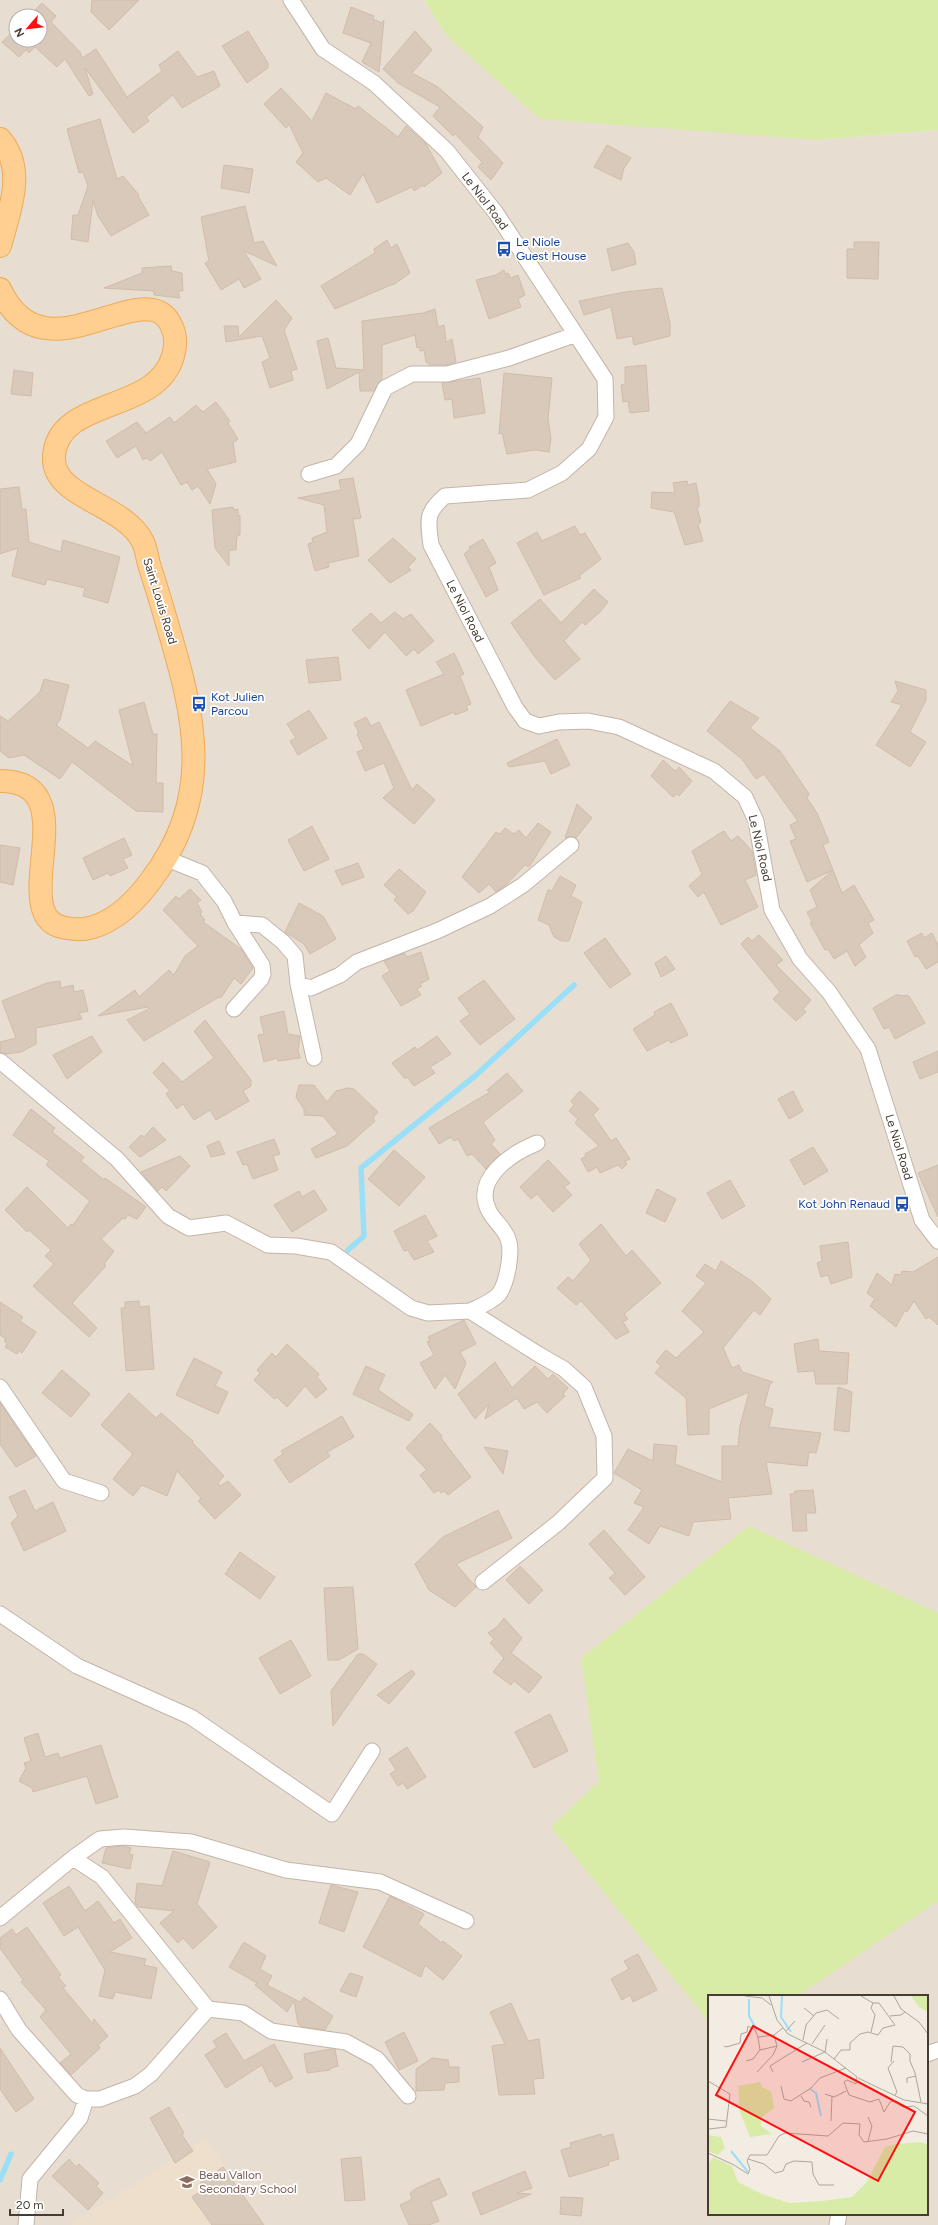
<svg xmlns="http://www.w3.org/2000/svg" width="938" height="2225" viewBox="0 0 938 2225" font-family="Figtree,sans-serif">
	<rect width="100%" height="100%" fill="#f3ece3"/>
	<!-- residential -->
	<path fill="#e8ddd1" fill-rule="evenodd" d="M0,0H424L446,35L818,140L938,130V2225H0ZM16,16H40V40H16ZM709,1996H927V2214H709Z"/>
	<!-- education -->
	<path fill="#eedfcc" d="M205,2138L266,2225H71Z"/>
	<!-- green -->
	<path fill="#d8eca8" d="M424,0H938V130L818,140L540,119L446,35Z
		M749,1526L938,1613V1901L798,1996H709V2022L551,1827L599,1781L581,1658Z"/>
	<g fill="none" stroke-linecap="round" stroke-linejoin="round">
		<!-- stream -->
		<path stroke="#99dff7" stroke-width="5.5" d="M348,1250L364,1236L361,1168L475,1076L574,985
			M0,2180L11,2154"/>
	</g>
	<!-- building -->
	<path fill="#d9c9bb" stroke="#d1bcaa" d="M92,0H139L109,30L91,12Z
		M42,3L56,16L51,22L80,52L82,58L96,49L127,97L162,71L159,65L178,51L197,77L214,71L220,86L182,108L173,95L146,117L149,121L133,133L85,68L93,94L89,96L65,59L57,67L35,47L29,53L26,50L19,57L2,42L16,29V40H40V16H29Z
		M351,7L374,16L373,19L382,23L384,20L379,72L362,62L371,43L343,33Z
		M248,31L268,63V68L247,83L222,46Z
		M415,31L432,50L412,73L438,87L483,127L478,137L503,163L491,180L478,167L482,162L455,134L453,136L433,116L440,107L398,83L383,69Z
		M281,88L312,121L326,93L356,109L358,106L398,137L406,126L426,144L442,173L424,187L423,185L414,191L412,187L377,203L363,174L350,195L326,178L318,182L296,162L303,153L289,124L286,128L264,104Z
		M100,119L117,179L123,176L139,195L138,196L149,215L111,236L98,216L93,201L88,242L71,239L73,215H78L88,186L83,172L79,173L67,129Z
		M607,145L631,158L624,168L621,180L594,167Z
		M224,165L253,169L249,193L221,188Z
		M245,206L254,243L263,241L277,266L244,251L261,279L244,288L239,279L221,290L205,263L209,261L201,217Z
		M387,240L391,248L397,244L410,273L393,285V284L335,309L321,286L375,253L374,249Z
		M854,242H879L878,279L847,278V249H854Z
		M628,243L634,252L636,264L612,271L607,249Z
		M171,266L172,271L182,273L183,291H178L180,298L154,295V291L104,288L142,273V268Z
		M504,270L505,274L508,273L511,278L518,275L525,295L518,299L521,307L489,319L476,280L496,275Z
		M662,288L670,323V336L634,345L632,336L617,339L611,307L584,315L579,301L625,292Z
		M276,300L292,318L284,330L297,369L291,371L293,380L270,388L262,362L270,358L262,336L226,342L224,326H238L239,337Z
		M435,309L438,327L444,325L446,342L452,339L456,362L446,365H430L426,362L424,350L420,351V347L417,348L415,335L382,345V379L374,391H360L359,372L327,389L317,341L328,338L336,368L364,370L362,321L423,313Z
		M646,365L649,411L630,413L628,401L623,402L621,385L625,384V367Z
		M14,370L33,373L31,396L11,394Z
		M504,373L552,378L548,419L551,438L549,452L535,450L507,454L502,433L499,434Z
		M480,378L485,413L454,418L452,399L445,400L442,383Z
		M216,402L230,421L228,423L238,439L233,443L236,462L207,469L216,484L210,504L198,486L192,490L187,482L181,485L162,452L150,461L147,458L143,460L136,446L117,458L106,441L137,422L146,433L170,417L174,423L196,405L203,412Z
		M353,478L361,518L353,519L359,556L328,563L329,567L315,571L308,544L313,542L312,538L327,532L324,505L298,498L341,490L339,480Z
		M687,481L688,485L696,483L699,499V507H697L701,522L698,525L703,541L685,545L674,512L651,508L652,492L675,493L673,483Z
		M19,487L22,509H26L29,542L61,552L63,540L120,557L108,603L83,596L85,588L47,579L45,585L12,576L18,548L0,554V489Z
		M233,507L234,510L238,509V516L240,515V535L237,536L236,550H229V566L215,548L212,510Z
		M575,526L580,535L585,533L601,559L579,576L581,578L544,595L517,543L537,532L542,541Z
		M393,538L416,559L408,567L411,570L390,583L368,560Z
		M483,539L496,563L489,567L498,590L486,597L464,554L470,549L469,547Z
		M594,589L608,602L601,611L585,625L582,622L564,641L580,659L555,680L535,657L511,623L540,599L561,623Z
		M395,612L403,619L411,614L434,641L418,654L414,649L406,656L385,632L369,649L352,630L371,613L381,623Z
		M454,653L464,674L460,676L471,704L466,706L468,710L455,715L454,712L421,726L406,690L444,674L436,662Z
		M338,657L341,680L309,683L306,660Z
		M44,679L69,685L60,720L56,725L88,748L95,741L133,766L119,710L144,702L153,734H157L156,783H163V812L136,811L72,762L60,779L24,755L9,758L0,751V716L8,721L40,692Z
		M895,681L926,690V700L910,732L926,742L910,767L876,745L902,705L891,702L898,691Z
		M730,701L759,718L750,728L780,751L809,794L807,798L817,813L829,842L823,845L833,870L807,882L790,841L796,839L790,825L798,821L764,774L756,779L742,759L707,731Z
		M309,710L327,738L298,755L290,741L296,738L287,724Z
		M366,717L371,726L379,722L412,790L417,784L435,800L414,824L383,798L394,788L384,763L365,771L357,752L364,749L357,734L359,733L354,723Z
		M557,739L570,765L551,774L545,761L509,767L507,763Z
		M663,760L675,771L679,767L692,781L679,796L677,794L673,797L651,776Z
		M577,804L592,818L576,838L570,836L565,838Z
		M538,823L551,832L529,867L525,865L507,884L496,892L489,884L479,893L462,877L496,832L500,834L505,828L514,834L519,830L526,838Z
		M312,826L329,859L304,871L288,840Z
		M724,831L731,841L738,836L752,851L756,875L745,880L758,907L721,925L704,892L698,897L689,886L702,874L692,851Z
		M124,838L132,855L123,859L128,868L110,876L108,873L93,880L83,858Z
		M0,845L20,848L13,885L0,882Z
		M358,863L364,877L342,885L335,871Z
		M399,869L426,892L413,911L408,914L394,900L397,897L384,885Z
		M833,870L842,893L854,885L874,920L868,923L873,933L859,945L866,957L855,966L847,951L834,959L828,949L825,950L810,923L812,922L807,912L817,907L810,890Z
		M560,876L576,885L571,896L582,902L569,941H562L554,937L549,925L538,920L548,890L552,891Z
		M190,889L201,900L197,903L202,912L200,914L205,920L203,922L241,949L253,968L241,984L234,978L221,998L219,997L144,1041L127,1020L149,1009L148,1007L98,1016L135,990L139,997L169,970L174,975L185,956L198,946L163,910L176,896L179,899Z
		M299,903L323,916L336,939L310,954L304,944L285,932Z
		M922,933L924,938L932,933L938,945V962L926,969L918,956L915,957L907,941Z
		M759,935L783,960L776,965L811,1000L803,1009L806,1012L796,1021L773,999L780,992L741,944L748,937L752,941Z
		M605,938L631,974L610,988L584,953Z
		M421,952L429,979L420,984L422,986L417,989L421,995L401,1006L382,976L390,971L384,961L404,953L407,957Z
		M666,956L675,969L661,977L655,963Z
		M484,980L515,1019L480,1045L460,1021L470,1014L458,998Z
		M60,981L61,988L73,985L74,992L83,990L88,1011L79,1013L82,1019L36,1028V1044L21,1052L6,1054L0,1052V1042L16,1038L2,1001L47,983Z
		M896,995L909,996L925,1023L895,1039L889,1027L884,1029L873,1008Z
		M671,1003L688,1035L671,1043L669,1040L647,1051L633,1029L655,1015L654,1012Z
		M284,1011L288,1034L300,1036L298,1050L300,1058L278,1061L277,1058L264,1062L258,1035L264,1034L260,1017Z
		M205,1020L251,1080V1086L243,1091L249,1101L216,1120L210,1110L194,1120L183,1104L177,1109L166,1094L170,1091L153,1073L163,1062L182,1082L214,1058L194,1031Z
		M92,1036L102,1052L67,1079L53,1055Z
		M437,1036L451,1054L430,1067L435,1073L414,1086L407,1077L405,1079L392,1063L415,1047L417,1050Z
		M938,1051V1072L920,1079L913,1062Z
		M507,1073L523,1091L483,1122L495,1140L491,1144L500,1154L486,1169L472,1154L467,1156L458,1139L454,1141L451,1137L439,1144L429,1128L490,1092L487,1090Z
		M299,1085H314L327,1102L336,1091L348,1088L354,1089L378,1112L373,1118L375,1121L347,1146L316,1158L311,1149L338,1134L323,1116L304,1115V1109L296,1097Z
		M580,1091L599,1109L593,1115L611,1141L616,1138L630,1159L625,1161L627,1164L622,1169L618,1165L600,1173L597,1167L588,1172L581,1159L586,1156L585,1154L599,1146L575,1123L578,1119L569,1111L574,1105L571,1101Z
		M793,1091L803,1111L789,1119L778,1099Z
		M31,1109L55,1128L52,1132L84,1157L81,1161L104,1180L105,1178L146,1207L137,1219L128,1215L125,1219L123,1218L101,1239L114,1251L104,1264L106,1266L72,1303L97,1328L89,1337L33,1286L54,1264L45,1256L51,1250L29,1230L27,1232L5,1210L27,1187L68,1228L71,1224L73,1225L89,1202L90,1201L46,1165L49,1161L13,1135Z
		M153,1127L166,1140L140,1157L129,1147L141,1135L144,1137Z
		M274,1139L280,1154L273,1156L278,1170L253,1179L247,1164L243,1165L237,1152Z
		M219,1141L225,1154L211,1157L207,1146Z
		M813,1147L828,1171L804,1185L790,1160Z
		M394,1150L425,1177L399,1206L368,1179Z
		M180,1156L190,1166L166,1191L162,1187L158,1191L141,1172Z
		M548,1160L570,1183L564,1187L572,1195L553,1212L537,1194L531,1199L520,1187Z
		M938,1165V1217L918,1173Z
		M730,1180L745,1206L722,1219L707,1193Z
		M657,1189L676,1199L665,1222L646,1213Z
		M314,1190L327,1210L292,1232L274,1205L299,1191L302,1197Z
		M425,1215L437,1236L427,1241L434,1252L414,1260L408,1250L404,1251L394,1231Z
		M601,1224L626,1256L632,1250L661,1283L624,1314L628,1319L623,1322L629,1332L616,1339L581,1301L576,1305L557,1288L568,1277L573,1281L591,1260L579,1244Z
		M848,1242L852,1277L831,1284L828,1275L821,1277L817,1263L822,1261L820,1246Z
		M938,1257V1325L929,1317L926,1319L914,1301L907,1312L905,1310L896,1327L870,1306L875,1299L867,1293L877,1273L892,1285L895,1274L901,1275L902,1271L913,1272Z
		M721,1261L753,1282L771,1299L760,1315L754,1310L723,1348L732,1368L739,1365L742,1372L773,1382L770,1384L764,1406L773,1409L769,1427L821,1433L816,1453L809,1452L807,1466L766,1462L772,1494L728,1498L731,1519L693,1522L689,1536L660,1526L649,1544L628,1530L644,1507L634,1503L642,1490L614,1473L628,1449L653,1461L654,1444L677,1446L675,1464L722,1482V1446H738L740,1426L749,1392L709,1409V1434L688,1435L686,1398L655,1373L661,1366L656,1362L666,1350L676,1358L704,1332L682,1311L706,1283L696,1276L705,1264L716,1271Z
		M139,1301L140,1307L149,1306L154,1369L126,1371L121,1308H125V1302Z
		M0,1302L23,1317L20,1321L36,1332L22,1353L19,1351L17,1354L5,1347L7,1344L4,1341L6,1339L0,1335Z
		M464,1320L476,1344L460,1352L466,1363L455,1389L445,1375L435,1389L420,1363L434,1355L427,1342L430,1340L428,1337Z
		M818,1339L819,1351L849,1353L847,1384H816L814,1371L798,1372L794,1344Z
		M287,1344L319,1374L317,1377L327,1389L316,1398L305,1386L287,1407L277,1397L274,1399L254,1380L260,1373L257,1370L272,1353L276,1357Z
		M194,1358L222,1372L215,1386L228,1392L218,1414L176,1395Z
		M495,1362L512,1388L535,1366L548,1379L553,1374L568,1388L563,1394L565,1396L547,1413L537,1402L524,1409L517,1398L485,1419L489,1404L475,1419L458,1394Z
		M366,1366L385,1375L378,1390L413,1414L409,1421L353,1394Z
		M62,1370L90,1394L71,1417L42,1393Z
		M838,1387L852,1392L849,1432L834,1430Z
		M129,1393L156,1418L161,1413L193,1441L192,1442L224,1476L218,1483L220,1486L228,1481L241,1495L215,1519L198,1501L201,1498L177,1471L167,1496L142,1485L133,1496L113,1479L133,1454L101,1425Z
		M0,1403L36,1456L16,1467L0,1444Z
		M342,1416L354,1437L327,1452L330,1456L290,1483L274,1460L283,1454L281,1451Z
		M430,1423L442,1436L441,1438L471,1477L448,1495L444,1491L441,1493L439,1490L434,1493L420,1475L427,1470L406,1448Z
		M484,1447L508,1451L503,1474Z
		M25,1490L35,1511L53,1502L66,1531L24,1551L11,1523L18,1516L9,1497Z
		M813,1490L816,1513H806L807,1531H793L790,1494H794L795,1491Z
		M498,1510L512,1538L456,1564L476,1587L455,1607L429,1590L415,1564L443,1537Z
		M604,1530L645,1577L625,1595L609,1578L615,1573L589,1544Z
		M240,1552L275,1577L260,1599L225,1574Z
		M520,1566L543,1590L529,1604L506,1580Z
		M353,1587L358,1649L339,1660H328L324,1588Z
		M504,1618L522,1638L511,1653L542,1677L529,1693L514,1681L511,1685L493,1672L504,1658L490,1643L494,1639L488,1633L497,1627Z
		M291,1640L311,1676L280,1694L259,1658Z
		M358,1654H363L377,1664L333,1726L331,1691Z
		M412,1670L415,1674L389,1704L377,1695Z
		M550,1714L568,1751L534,1768L515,1732Z
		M38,1733L45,1757L58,1753L60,1758L101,1745L118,1797L96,1804L87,1776L33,1792L32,1788L19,1781L26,1768L24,1763L31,1761L24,1738Z
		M407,1747L426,1777L407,1789L403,1783L398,1786L390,1774L396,1770L389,1759Z
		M123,1846L131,1848L129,1854L133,1855L130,1869L102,1863L106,1848Z
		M173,1851L210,1862L197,1904L217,1927L193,1949L183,1938L178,1943L160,1923L174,1911L138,1907L135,1903L137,1883L162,1886Z
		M331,1885L358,1892L344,1932L319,1923Z
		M69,1886L85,1911L98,1901L114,1923L120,1919L132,1938L110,1952L146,1959L144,1965L157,1968L151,1999L115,1992L113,1999L99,1996L105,1970L78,1927L64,1936L43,1903Z
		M390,1896L424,1914L418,1924L442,1943L443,1941L462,1956L443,1980L425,1965L421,1977L363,1947Z
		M27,1927L61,1975L58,1977L66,1986L63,1988L93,2024L94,2019L108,2036L98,2045L100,2048L71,2075L60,2063L71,2054L40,2017L46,2010L21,1982L23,1980L0,1948V1938L12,1929L16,1935Z
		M244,1942L266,1956L260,1969L272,1976L267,1985L300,2002L304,1997L333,2016L325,2030L303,2027L298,2024L294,2001L287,2012L255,1985L257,1983L229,1967Z
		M638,1954L657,1990L633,2002L630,1995L622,2000L611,1979L629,1969L624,1961Z
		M350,1973L363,1977L356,1997L340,1991Z
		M511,2003L528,2041L539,2039L544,2078L533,2079L535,2094L499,2095L492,2046L505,2044L490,2012Z
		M404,2032L418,2061L399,2070L385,2042Z
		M226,2033L244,2061L274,2044L293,2078L275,2087L272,2081L270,2082L262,2065L226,2088L205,2055L217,2047L213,2041Z
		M0,2048L34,2099L16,2112L0,2089Z
		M331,2049H335L338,2066L329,2069L330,2070L307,2073L304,2054Z
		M432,2058L448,2060L449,2067H459V2082L445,2083L444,2090L416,2091V2069Z
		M169,2107L184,2133L182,2135L193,2151L175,2163L150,2118Z
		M601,2134L602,2137L613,2134L619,2159L608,2162L609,2165L569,2177L561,2150L571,2147L570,2143Z
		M361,2157L365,2200L345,2201L341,2159Z
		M69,2159L76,2167L79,2164L99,2183L96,2186L103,2193L88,2210L52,2176Z
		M223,2167L264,2225H212L192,2197L204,2189L200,2183Z
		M525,2171L532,2188L517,2193L531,2194L481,2215L472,2193Z
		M439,2178L447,2195L431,2202L439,2221L429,2225H409L400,2205L412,2199L410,2193L417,2188Z
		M561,2197L583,2198L581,2216L560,2214Z"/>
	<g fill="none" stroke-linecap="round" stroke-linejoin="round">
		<!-- street casing -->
		<g stroke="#c3b5a8" stroke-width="17">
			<path id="street" d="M291,0L323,49L374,83L447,151L496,213L605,379L606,417L589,449L562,473L528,490L445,496C425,513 428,521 431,545L515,707L525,721L539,726L559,722L588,721L619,727L714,771L745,797L756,821L772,910L800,959L829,992L868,1049L922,1220L938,1241
				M309,474L336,466L358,444L385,388L412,374H447L509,358L574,335
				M165,858L202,873L224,901L235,923L262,925L283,942L295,956L298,984L314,1058
				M298,984L311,988L340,975L357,962L437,931L490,906L523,885L571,845
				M234,1009L261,979L263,974L262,965L235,923
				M0,1061L117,1159L168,1216L189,1228L226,1223L268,1245L296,1246L331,1252L411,1308L428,1313L470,1311L538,1354L564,1369L584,1387L604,1436L605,1478L558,1523L483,1582
				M470,1311C479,1307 492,1302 499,1294C507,1283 513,1251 508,1239C505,1229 494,1221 489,1211C472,1179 512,1153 537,1143
				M0,1387L64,1481L101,1493
				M0,1614L77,1666L191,1717L332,1814L372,1751
				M73,1858L100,1839L124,1837L191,1842L286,1870L380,1882L466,1921
				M0,1918L73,1858L102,1877L208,2009L243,2013L271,2031L346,2042L377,2059L408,2096
				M0,1999L19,2030L77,2095L86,2099H100L135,2086L151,2074L208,2009
				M927,2054L938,2050
				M26,2225L30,2179L80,2118L86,2099
				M837,2225L839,2214"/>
		</g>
		<!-- primary casing -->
		<g stroke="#eeaa57" stroke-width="24">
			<path id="primary" d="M0,139C27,169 9,212 0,246
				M0,289C44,386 147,267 172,327C176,336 176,346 173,356C157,414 58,397 54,456C51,498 124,503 143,542C146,548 147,557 149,564C155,583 161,602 166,620C195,717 216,796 149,883C133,904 112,925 84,929C78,930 72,929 66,928C1,918 92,781 0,781"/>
		</g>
		<!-- street -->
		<use href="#street" stroke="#fff" stroke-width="15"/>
		<!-- primary -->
		<use href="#primary" stroke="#ffcf91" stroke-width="22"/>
	</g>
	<!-- icons -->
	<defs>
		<g id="bus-bare" transform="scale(1.2)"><path d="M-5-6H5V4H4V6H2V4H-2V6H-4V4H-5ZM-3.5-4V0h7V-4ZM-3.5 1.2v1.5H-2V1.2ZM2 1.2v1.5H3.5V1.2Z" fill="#1a4fb4" stroke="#fff" stroke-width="2.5" paint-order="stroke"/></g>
		<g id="school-bare" transform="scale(1.2)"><path d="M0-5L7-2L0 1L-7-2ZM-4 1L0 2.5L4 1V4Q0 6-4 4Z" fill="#8d6e63" stroke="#fff" stroke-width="2.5" paint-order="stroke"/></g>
	</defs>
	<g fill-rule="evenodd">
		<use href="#bus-bare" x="504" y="249"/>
		<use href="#bus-bare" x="199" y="704"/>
		<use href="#bus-bare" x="902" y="1204"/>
		<use href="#school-bare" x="187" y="2182"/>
	</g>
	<g text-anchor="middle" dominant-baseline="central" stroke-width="3.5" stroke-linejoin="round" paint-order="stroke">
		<!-- street labels -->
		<g font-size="12" fill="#463c33" stroke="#fff">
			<text transform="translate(485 201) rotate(53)">Le Niol Road</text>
			<text transform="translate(160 601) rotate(73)">Saint Louis Road</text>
			<text transform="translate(465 611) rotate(63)">Le Niol Road</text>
			<text transform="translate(760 848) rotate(77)">Le Niol Road</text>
			<text transform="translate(899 1147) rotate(73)">Le Niol Road</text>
		</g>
		<!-- transit labels -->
		<g font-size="12" fill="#164399" stroke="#fff" text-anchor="start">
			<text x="516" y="242">Le Niole<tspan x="516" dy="14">Guest House</tspan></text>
			<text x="211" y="697">Kot Julien<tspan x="211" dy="14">Parcou</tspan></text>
			<text x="890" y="1204" text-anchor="end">Kot John Renaud</text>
		</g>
		<!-- education labels -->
		<g font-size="12" fill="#785e54" stroke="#fff" text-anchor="start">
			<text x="199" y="2175">Beau Vallon<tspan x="199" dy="14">Secondary School</tspan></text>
		</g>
	</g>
	<!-- overview -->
	<g transform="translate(708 1995)">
		<rect width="220" height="220" fill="#f3ece3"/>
		<path d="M203,1H220V17L211,12ZM52,87L54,92L63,96L66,113L53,123V131L64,139L42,142L32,117L30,91ZM0,140L13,142L17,153L10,160L0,156ZM213,147L220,150V219H0V170L5,162L24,171L30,187L56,200L82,208L114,206L144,202L158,188L177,152L187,149Z" fill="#d8eca8"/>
		<path fill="none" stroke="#99dff7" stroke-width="2" d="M74,1L73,22L83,37M41,4V21L49,35M102,94L108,98L113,121M23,156L40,177"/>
		<path fill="none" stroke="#aea69d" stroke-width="1" d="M37,1L54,3L63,10M61,1L69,25L80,39L117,57L149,82L148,89L139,85L136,87L141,100L162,107L171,104L176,117L182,107L186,106L195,112L206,111L220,121M186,1L193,14L211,27L220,39M96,13L106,21M182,21L193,20L197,17M78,36L87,26M163,37L167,20L163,13L165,8M95,45L98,30L108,18L119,15L131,24M104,49L117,30M16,51L18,52L32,48L33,39L39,37L40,31L47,35L50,42M52,55L50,42L66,40L75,33M117,57L119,44M126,64L133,55H142V48L152,39L160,37L170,40L175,33L187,30L171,8H165L153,1M38,66L45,64L52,55L69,51L66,40M186,66L180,73L189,97L187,100M94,67L117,57M183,67L185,51L195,52L202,59V66L207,78L213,107M49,77L65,60L69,51M65,77L62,71L99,48M150,83L196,105L220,109M0,86L22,99L18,132L1,134M199,88V83L208,81M73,91L76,104L83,106L103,93L112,83L138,73M117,99L126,102L138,96M93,101L96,106L101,107L103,112M0,124L18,126M123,126L124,101M160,146L164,131L160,122M0,158L26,170L40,179L42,174L39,166L42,160H59L71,141L77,138L120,141L135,128L152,129L151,140L156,147L179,144L205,136L220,139M40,164L56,169L67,178L75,176L78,169L86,166L104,167L105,179L111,190H126"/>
		<path fill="#ff0f0f" fill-opacity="0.15" stroke="#ff0f0f" stroke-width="2" d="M45,31L207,117L170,186L8,100Z"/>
		<rect width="220" height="220" fill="none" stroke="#463c33" stroke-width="2"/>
	</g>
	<!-- north arrow -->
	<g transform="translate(28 28) rotate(242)"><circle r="19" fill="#ffffff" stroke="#b5b1ad"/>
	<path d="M0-3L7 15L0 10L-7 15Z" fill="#ff0f0f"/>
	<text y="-6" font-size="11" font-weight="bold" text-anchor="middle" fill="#463c33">N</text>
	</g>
	<!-- scale -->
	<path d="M10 2209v6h53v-6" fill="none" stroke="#463c33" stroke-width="2"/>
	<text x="16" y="2209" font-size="12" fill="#463c33" stroke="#ffffff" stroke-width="3" paint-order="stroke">20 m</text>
</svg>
